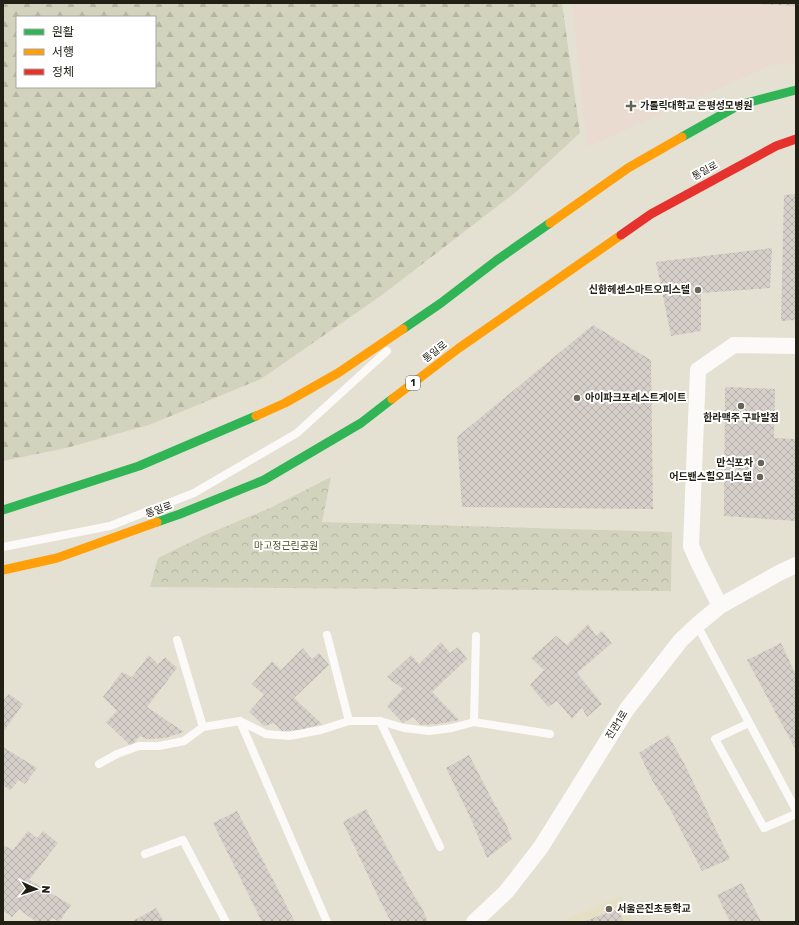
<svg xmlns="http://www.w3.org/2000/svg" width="799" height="925" viewBox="0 0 799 925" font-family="Rubik,'Noto Sans KR',sans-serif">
	<defs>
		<pattern id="forest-firs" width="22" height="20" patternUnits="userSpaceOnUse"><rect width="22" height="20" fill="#d2d3bd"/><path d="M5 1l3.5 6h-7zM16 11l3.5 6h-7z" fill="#b4b5a2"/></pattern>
		<pattern id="park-crowns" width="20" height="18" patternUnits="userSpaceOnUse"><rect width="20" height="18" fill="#d2d3bd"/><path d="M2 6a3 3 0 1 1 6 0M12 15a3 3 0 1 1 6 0" fill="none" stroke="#b4b5a2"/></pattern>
		<pattern id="building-cross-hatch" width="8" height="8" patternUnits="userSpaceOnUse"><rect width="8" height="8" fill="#d6cec9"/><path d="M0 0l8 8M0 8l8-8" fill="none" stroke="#b7b1ac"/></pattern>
	</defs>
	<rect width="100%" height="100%" fill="#e4e1d2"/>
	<!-- built -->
	<path fill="#e5e0c5" d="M621,895L634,922H559Z"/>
	<!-- medical -->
	<path fill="#eadbd0" d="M572,3H796V62L772,65L587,147Z"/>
	<!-- forest -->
	<path fill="url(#forest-firs)" fill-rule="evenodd" d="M3,3H562L580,133L516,192L382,295L261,379L149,425L66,448L3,461ZM17,17H155V87H17Z"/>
	<!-- park -->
	<path fill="url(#park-crowns)" d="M331,477L322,522L672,532L671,591L150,587L158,558L205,535L270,508Z"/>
	<!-- building -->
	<path fill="url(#building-cross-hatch)" d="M759,3H796V6L759,4Z
		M796,194V320L781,321L784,195Z
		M772,248L770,288L701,293V331L671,336L656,262Z
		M593,325L651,360L653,509L462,507L457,437Z
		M725,387L775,389L774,438L796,439V521L724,516Z
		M588,624L596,636L602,631L612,643L577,673L602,704L587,717L582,708L572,719L557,701L548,707L530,685L544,670L531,658L556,636L567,645Z
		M441,642L450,653L458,647L467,659L432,692L459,720L438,724L421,725L413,717L403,723L387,706L403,689L387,677L411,655L419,664Z
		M781,643L796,675V750L747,660Z
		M303,648L312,659L319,653L329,665L294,698L322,724L299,730L282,731L274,723L264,726L249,712L264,695L252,684L272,661L281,670Z
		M149,655L158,664L165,657L177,668L147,707L184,732L165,738L147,739L140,736L131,746L106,722L117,711L103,697L122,672L132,677Z
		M9,694L23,704L3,732V701Z
		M668,735L685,765L730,859L702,871L670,809L652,780L639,753Z
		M3,747L37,768L25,784L19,780L10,790L3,785Z
		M469,755L495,805L506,824L512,839L487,858L470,817L446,768Z
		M366,809L410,889L422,908L428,922H391L380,901L343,822Z
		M237,811L295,922H262L213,823Z
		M28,831L37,838L43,831L58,843L29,880L71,905L59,922L53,918L49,922H36L19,909L12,917L3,911V845L13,850Z
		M742,883L761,922H730L717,895Z
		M156,908L164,922H134L133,921Z
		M617,909L624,922H586L585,921Z"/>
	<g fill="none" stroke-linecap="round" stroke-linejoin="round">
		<!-- lane -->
		<path stroke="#fbfaf8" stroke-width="8" d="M3,547L110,526L194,493L297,433L387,351
			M697,625L796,810
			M327,635L349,721
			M177,640L203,727
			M240,721L327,922
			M380,721L440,847
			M474,722L476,636
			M749,723L715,739L764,828L796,814
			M99,764L117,754L139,746H159L184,741L203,727L240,721L266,734L289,736L321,730L349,721H380L404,728L429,731L452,728L474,722L550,734
			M145,854L183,840L226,922"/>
		<!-- street -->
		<path stroke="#fbfaf8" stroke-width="16" d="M720,606L698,562L691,546L698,370L734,345L796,346
			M474,922L506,892L541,847L627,709L681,640L697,625L720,606L779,573L796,565"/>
		<!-- fast -->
		<path stroke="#30b455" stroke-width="9" d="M682,137L739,105L796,90
			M403,329L441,303L497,260L550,223
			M3,510L139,466L256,416
			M157,522L180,514L264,480L361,423L392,399"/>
		<!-- slow -->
		<path stroke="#ff9f0a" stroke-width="9" d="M550,223L628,168L682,137
			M392,399L459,348L621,235
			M256,416L285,403L338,373L403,329
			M3,570L57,558L157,522"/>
		<!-- jam -->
		<path stroke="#e5322d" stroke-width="9" d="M621,235L651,214L776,146L796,139"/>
	</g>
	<!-- markers -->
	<g fill="#666457" stroke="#fff" stroke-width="1.5">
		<path d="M629 100h4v4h4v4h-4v4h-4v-4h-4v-4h4z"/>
		<circle cx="698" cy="290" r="4"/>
		<circle cx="577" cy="398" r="4"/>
		<circle cx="741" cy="406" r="4"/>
		<circle cx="761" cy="463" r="4"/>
		<circle cx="760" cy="477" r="4"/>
		<circle cx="609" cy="909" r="4"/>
	</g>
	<g text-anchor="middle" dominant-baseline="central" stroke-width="4" stroke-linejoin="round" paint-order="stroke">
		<!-- shield labels -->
		<rect fill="#fff" stroke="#64635b" stroke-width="1" x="406" y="376" width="14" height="14" rx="3"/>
		<g font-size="9" font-weight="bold" fill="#222015">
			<text x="413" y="383">1</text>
		</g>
		<!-- poi labels -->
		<g font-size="10" font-weight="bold" fill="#222015" stroke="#fff" text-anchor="start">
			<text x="640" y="106">가톨릭대학교 은평성모병원</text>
			<text x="690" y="290" text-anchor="end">신한헤센스마트오피스텔</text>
			<text x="585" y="398">아이파크포레스트게이트</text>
			<text x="741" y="418" text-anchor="middle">한라맥주 구파발점</text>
			<text x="753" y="463" text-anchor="end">만식포차</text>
			<text x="752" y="477" text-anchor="end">어드밴스힐오피스텔</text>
			<text x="617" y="909">서울은진초등학교</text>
		</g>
		<!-- street labels -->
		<g font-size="10" fill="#222015" stroke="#fff">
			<text transform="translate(705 171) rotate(-29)">통일로</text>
			<text transform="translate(435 352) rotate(-38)">통일로</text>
			<text transform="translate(159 510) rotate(-20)">통일로</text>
			<text transform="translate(617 725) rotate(-58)">진관1로</text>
		</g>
		<!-- park labels -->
		<g font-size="10" fill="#4d5322" stroke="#fff">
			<text x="286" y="546">마고정근린공원</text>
		</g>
	</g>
	<!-- border -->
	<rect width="799" height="925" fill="none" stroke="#222015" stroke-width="8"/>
	<!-- legend -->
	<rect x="16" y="16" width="140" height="72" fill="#ffffff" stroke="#a7a6a1"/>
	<rect x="24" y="29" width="20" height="6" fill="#30b455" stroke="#a7a6a1"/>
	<text x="52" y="36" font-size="12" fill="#222015">원활</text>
	<rect x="24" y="49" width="20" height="6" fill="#ff9f0a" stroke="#a7a6a1"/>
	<text x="52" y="56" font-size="12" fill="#222015">서행</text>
	<rect x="24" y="69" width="20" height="6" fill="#e5322d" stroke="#a7a6a1"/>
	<text x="52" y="76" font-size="12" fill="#222015">정체</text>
	<!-- north arrow -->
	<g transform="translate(36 889) rotate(93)" stroke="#ffffff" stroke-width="3" paint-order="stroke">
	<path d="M0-3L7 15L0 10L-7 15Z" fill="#222015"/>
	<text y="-6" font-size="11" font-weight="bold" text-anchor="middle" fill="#222015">N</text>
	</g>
</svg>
